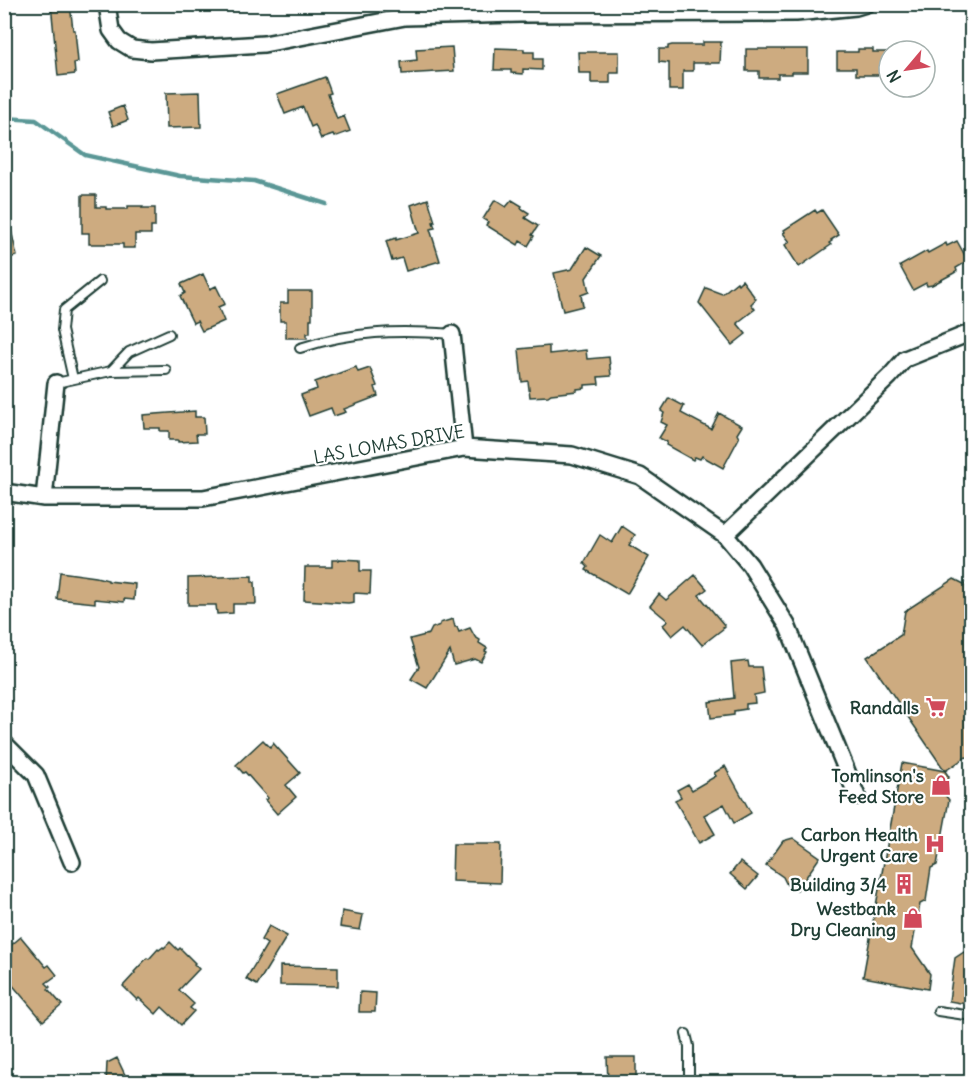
<svg xmlns="http://www.w3.org/2000/svg" width="976" height="1087" viewBox="0 0 976 1087" font-family="Delius,sans-serif">
	<rect width="100%" height="100%" fill="#fff"/>
	<filter id="ink" filterUnits="userSpaceOnUse"><feTurbulence type="fractalNoise" baseFrequency=".0167" numOctaves="2"/><feDisplacementMap in="SourceGraphic" scale="12" xChannelSelector="R" yChannelSelector="G"/><feConvolveMatrix kernelMatrix="1 2 1 2 8 2 1 2 1" color-interpolation-filters="sRGB"/></filter>
	<g filter="url(#ink)">
		<g fill="none" stroke-linecap="round" stroke-linejoin="round">
			<!-- stream -->
			<path stroke="#5a9796" stroke-width="4.5" d="M4,118L36,120L85,155L180,176L254,181L326,204"/>
		</g>
		<!-- building -->
		<path fill="#cdab80" stroke="#1f3d34" stroke-width="1.5" d="M51,4H70L73,30H75L78,62L74,63L75,74L58,76Z
			M703,42H721L720,63H693V71H683V90H669V63L659,62V49H668V46L672,45H703Z
			M452,47L454,71L402,74L401,62L417,60L416,49Z
			M495,48L524,49V52H534V59H542V70L523,69V74L511,73V70H494Z
			M746,49H808V72H792V74H778V78H759V71H746Z
			M858,49H873V52H889V75H856V68H837V52H858Z
			M578,52H619V73H610V83H591V73H579Z
			M325,77L331,93L328,94L337,119L344,116L350,131L334,137L333,135L321,139L315,125L311,127L303,107L285,114L277,94Z
			M200,92L201,127L167,128L166,93Z
			M123,106L128,120L113,126L108,112Z
			M82,195H96V207H106V209H128V206H143L142,208H155V227H151V234H135V248H123V244H89V233H82Z
			M428,199L435,222H433L435,228L430,229L440,261L406,271L402,258L392,261L386,241L396,238V240L419,233L411,205Z
			M495,200L506,207L512,200L522,206L521,208L529,213L525,218L538,226L532,235L534,236L528,246L520,241L518,245L486,225L488,222L483,219Z
			M815,210L817,213L822,210L839,235L831,240L832,241L829,243L831,245L799,267L785,245L790,242L783,233L785,232L784,230Z
			M4,221H9L17,256L4,259Z
			M957,241L968,261L956,268L957,271L954,273L932,285L927,286L926,283L913,290L900,266L927,251L928,253L946,243L947,246Z
			M586,247L601,256L586,278L589,292L581,295L583,306L563,311L554,273L572,269Z
			M203,274L210,289L216,286L225,304L218,307L224,321L202,331L197,321L193,323L180,296L185,293L181,284Z
			M742,280L756,299L751,304L755,309L737,323L746,334L732,345L699,303L706,288L722,294L737,282L738,284Z
			M288,291H312V319H310V333H307V338H286V321H280V303H288Z
			M549,346V354L586,350L587,359L609,357L611,376L598,377L599,384L585,385V388L577,389V391L551,394L548,396L530,397L528,381L522,382L519,349Z
			M356,367L358,372L370,368L377,386L375,387L378,396L344,409L346,412L334,416L331,408L309,416L301,395L317,389L315,382Z
			M669,398L684,406L681,413L711,429L719,413L742,426L737,434L739,438L723,468L702,456L700,459L695,457L693,460L666,445L667,442L659,438L667,425L661,422L664,413L661,411Z
			M195,411V417H204L205,434H196L197,441L178,442V440H169V431H160V428H144L143,415Z
			M622,526L635,535L629,545L649,557L627,594L586,570L588,567L584,563L600,535L612,543Z
			M339,559L360,560V571H371L370,594L354,593V602L348,603L304,600L305,567H332V560H339Z
			M60,572L96,577L108,580V581L135,584L134,600L124,599V602L95,599V603L57,599Z
			M695,575L707,589L699,595L725,626L723,627L724,628L702,645L685,625L672,636L663,625L668,621L650,606L659,594L666,600Z
			M252,576V582H255L256,604H233V613L217,614L216,605H188V578Z
			M954,579L972,588V759L966,757L945,771L867,657L901,635L905,611Z
			M453,619L455,627H457L459,632L470,628L475,637L480,640L479,643L487,648L485,651L487,652L481,662L475,659L454,665L450,651L427,688L411,679L419,667L410,639L429,634L432,628L440,625V623Z
			M748,661L749,667H761L764,693L754,695L755,703L746,704V709L734,711V715L711,718L709,702L734,698L731,663Z
			M263,740L270,747L273,743L300,773L286,785L296,797L277,814L265,800L268,798L245,772L243,773L236,765Z
			M902,763L945,771L949,777L945,795L949,800L937,865L931,868L926,901L920,904L912,948L930,974L928,989L863,977Z
			M725,766L751,813L734,823L724,804L704,815L715,834L699,843L675,800L681,797L677,790L688,784L692,790L716,776L714,773Z
			M793,838L820,857L797,890L787,885L783,877L766,865L783,841Z
			M453,844H501L500,883L452,881Z
			M740,862L758,876L747,889L730,874Z
			M342,911L363,915L360,930L340,927Z
			M269,926L287,936L257,985L246,979L267,944L261,940Z
			M21,937L46,967L49,965L57,975L46,983L50,987L48,989L62,1005L43,1021L4,975V951Z
			M170,942L178,950L180,948L195,963L194,964L199,969L179,990L194,1004L190,1008L194,1011L181,1025L162,1007L156,1014L139,998L137,1000L123,986L135,973L134,972L147,958L149,959L158,949L159,950L163,947L164,948Z
			M964,952L972,953V1005L949,1001L955,958Z
			M280,966L338,967V986L280,985Z
			M360,992L376,993L375,1012H359Z
			M607,1057H636V1083H608Z
			M117,1058L126,1077L115,1083H106L107,1063Z"/>
		<g fill="none" stroke-linecap="round" stroke-linejoin="round">
			<!-- service casing -->
			<g stroke="#1f3d34" stroke-width="12">
				<path id="service" d="M300,348C353,331 396,330 452,334
					M111,371L129,352L169,334
					M73,379L62,330L64,310L100,281
					M56,383L111,371L166,370
					M938,1011L972,1016
					M686,1034L689,1046V1082"/>
			</g>
			<!-- minor casing -->
			<g stroke="#1f3d34" stroke-width="20">
				<path id="minor" d="M107,4L111,30L119,41L132,49L151,51L264,44L405,17L520,14L796,13L856,7L866,4
					M452,334L464,448
					M4,492L44,498H203L464,448L572,455L640,476L725,535L750,565L787,625L857,796
					M44,498L56,383
					M725,535L890,376L905,359L972,332
					M4,743L36,775L72,862"/>
			</g>
			<!-- service -->
			<use href="#service" stroke="#fff" stroke-width="8"/>
			<!-- minor -->
			<use href="#minor" stroke="#fff" stroke-width="15"/>
		</g>
	</g>
	<!-- icons -->
	<defs>
		<g id="supermarket-bare" transform="scale(1.62)"><path d="M-6-5.5h2.5l.6 2H6L4.5 2H-2.5L-4.4-4H-6ZM-1.5 3.2a1.3 1.3 0 1 0 .1 0ZM3 3.2a1.3 1.3 0 1 0 .1 0Z" fill="#d1495b" stroke="#fff" stroke-width="2.5" paint-order="stroke"/></g>
		<g id="shop-bare" transform="scale(1.62)"><path d="M-5-2.5h2.3a2.7 3.5 0 0 1 5.4 0H5L5.5 6h-11ZM-1.5-2.5h3a1.5 2.3 0 0 0-3 0Z" fill="#d1495b" stroke="#fff" stroke-width="2.5" paint-order="stroke"/></g>
		<g id="hospital-bare" transform="scale(1.62)"><path d="M-5-5h3v3.5h4V-5h3V5h-3V1.5h-4V5h-3Z" fill="#d1495b" stroke="#fff" stroke-width="2.5" paint-order="stroke"/></g>
		<g id="building-bare" transform="scale(1.62)"><path d="M-4-6H4V6H1V3H-1V6H-4ZM-2.5-4.3h1.7v1.8h-1.7ZM.8-4.3h1.7v1.8H.8ZM-2.5-1h1.7V.8h-1.7ZM.8-1h1.7V.8H.8Z" fill="#d1495b" stroke="#fff" stroke-width="2.5" paint-order="stroke"/></g>
	</defs>
	<g fill-rule="evenodd">
		<use href="#supermarket-bare" x="936" y="707"/>
		<use href="#shop-bare" x="941" y="785"/>
		<use href="#hospital-bare" x="935" y="844"/>
		<use href="#building-bare" x="904" y="884"/>
		<use href="#shop-bare" x="913" y="918"/>
	</g>
	<g text-anchor="middle" dominant-baseline="central" stroke-width="4.5" stroke-linejoin="round" paint-order="stroke">
		<!-- street labels -->
		<g font-size="18" fill="#1f3d34" stroke="#fff">
			<text transform="translate(389 444) rotate(-10)">LAS LOMAS DRIVE</text>
		</g>
		<!-- poi labels -->
		<g font-size="18" font-weight="bold" fill="#1f3d34" stroke="#fff" text-anchor="end">
			<text x="919" y="707">Randalls</text>
			<text x="924" y="775">Tomlinson's<tspan x="924" dy="21">Feed Store</tspan></text>
			<text x="918" y="834">Carbon Health<tspan x="918" dy="21">Urgent Care</tspan></text>
			<text x="887" y="884">Building 3/4</text>
			<text x="896" y="908">Westbank<tspan x="896" dy="21">Dry Cleaning</tspan></text>
		</g>
	</g>
	<!-- margin -->
	<rect width="976" height="1087" fill="none" stroke="#fff" stroke-width="24"/>
	<rect x="12" y="12" width="952" height="1063" fill="none" stroke="#1f3d34" stroke-width="2" filter="url(#ink)"/>
	<!-- north arrow -->
	<g transform="translate(907 69) rotate(241)"><circle r="28" fill="#ffffff" stroke="#a5b1ae" stroke-width="1.5"/>
	<path d="M0-4.5L10 22L0 15L-10 22Z" fill="#d1495b"/>
	<text y="-9" font-size="16" font-weight="bold" text-anchor="middle" fill="#1f3d34">N</text>
	</g>
</svg>
